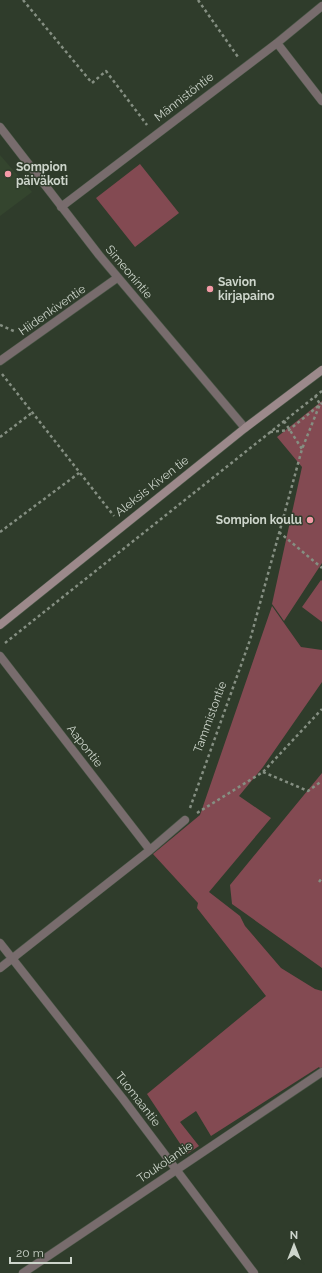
<svg xmlns="http://www.w3.org/2000/svg" width="322" height="1273" viewBox="0 0 322 1273" font-family="Raleway,sans-serif">
	<rect width="100%" height="100%" fill="#2f3c2b"/>
	<!-- built -->
	<path fill="#34452e" d="M0,155L32,192L0,216Z"/>
	<!-- green -->
	<path fill="#834a52" d="M140,164L179,213L135,247L96,198Z
		M322,401V563L284,621L272,604L302,467L277,437Z
		M321,580L322,581V622L302,607Z
		M272,606L301,647L322,650V682L263,767L239,796L271,818L209,892L240,916L245,926L281,968L315,989L322,991V1071L319,1067L211,1136L196,1111L180,1122L199,1146L187,1154L147,1094L266,996L197,908L198,903L153,854L200,815Z
		M322,773V968L232,904L230,885Z"/>
	<g fill="none" stroke-linecap="round" stroke-linejoin="round">
		<!-- street casing -->
		<g stroke="#4b5848" stroke-width="9">
			<path id="street" d="M277,43L322,101
				M0,127L99,255L245,428
				M61,207L277,43L322,6
				M0,361L117,278
				M0,656L150,850
				M0,943L123,1099L254,1273
				M0,968L150,850L185,820
				M23,1273L322,1072"/>
		</g>
		<!-- secondary casing -->
		<g stroke="#4b5848" stroke-width="9">
			<path id="secondary" d="M0,625L245,428L322,370"/>
		</g>
		<!-- path -->
		<path stroke="#858f82" stroke-width="2.5" stroke-dasharray="3 3" stroke-linecap="butt" d="M23,0L92,83L106,71L147,125
			M198,0L238,57
			M0,325L16,332
			M2,374L114,516
			M284,421L302,449
			M270,432L289,430L322,403
			M0,437L33,412
			M0,532L79,473
			M279,532L322,568
			M5,643L322,391
			M263,772L308,791L322,781
			M190,808L250,640L302,449L320,404L315,396
			M197,813L263,772L322,709
			M319,882L322,878"/>
		<!-- street -->
		<use href="#street" stroke="#786c6d" stroke-width="8"/>
		<!-- secondary -->
		<use href="#secondary" stroke="#9c898b" stroke-width="8"/>
	</g>
	<!-- markers -->
	<g fill="#f49aa6" stroke="#2f3c2b" stroke-width="1.5">
		<circle cx="8" cy="174" r="4"/>
		<circle cx="210" cy="289" r="4"/>
		<circle cx="310" cy="520" r="4"/>
	</g>
	<g text-anchor="middle" dominant-baseline="central" stroke-width="3" stroke-linejoin="round" paint-order="stroke">
		<!-- street labels -->
		<g font-size="12" fill="#cdd5cb" stroke="#2f3c2b">
			<text transform="translate(184 97) rotate(-38)">Männistöntie</text>
			<text transform="translate(129 272) rotate(50)">Simeonintie</text>
			<text transform="translate(52 310) rotate(-35)">Hiidenkiventie</text>
			<text transform="translate(152 486) rotate(-38)">Aleksis Kiven tie</text>
			<text transform="translate(210 717) rotate(-70)">Tammistontie</text>
			<text transform="translate(85 746) rotate(52)">Aapontie</text>
			<text transform="translate(138 1099) rotate(52)">Tuomaantie</text>
			<text transform="translate(165 1162) rotate(-34)">Toukolantie</text>
		</g>
		<!-- poi labels -->
		<g font-size="12" font-weight="bold" fill="#cdd5cb" stroke="#2f3c2b" text-anchor="start">
			<text x="16" y="167">Sompion<tspan x="16" dy="14">päiväkoti</tspan></text>
			<text x="218" y="282">Savion<tspan x="218" dy="14">kirjapaino</tspan></text>
			<text x="302" y="520" text-anchor="end">Sompion koulu</text>
		</g>
	</g>
	<!-- north arrow -->
	<g transform="translate(294 1245)" stroke="#2f3c2b" stroke-width="3" paint-order="stroke">
	<path d="M0-3L7 15L0 10L-7 15Z" fill="#cdd5cb"/>
	<text y="-6" font-size="11" font-weight="bold" text-anchor="middle" fill="#cdd5cb">N</text>
	</g>
	<!-- scale -->
	<path d="M10 1257v6h61v-6" fill="none" stroke="#cdd5cb" stroke-width="2"/>
	<text x="16" y="1257" font-size="12" fill="#cdd5cb" stroke="#2f3c2b" stroke-width="3" paint-order="stroke">20 m</text>
</svg>
